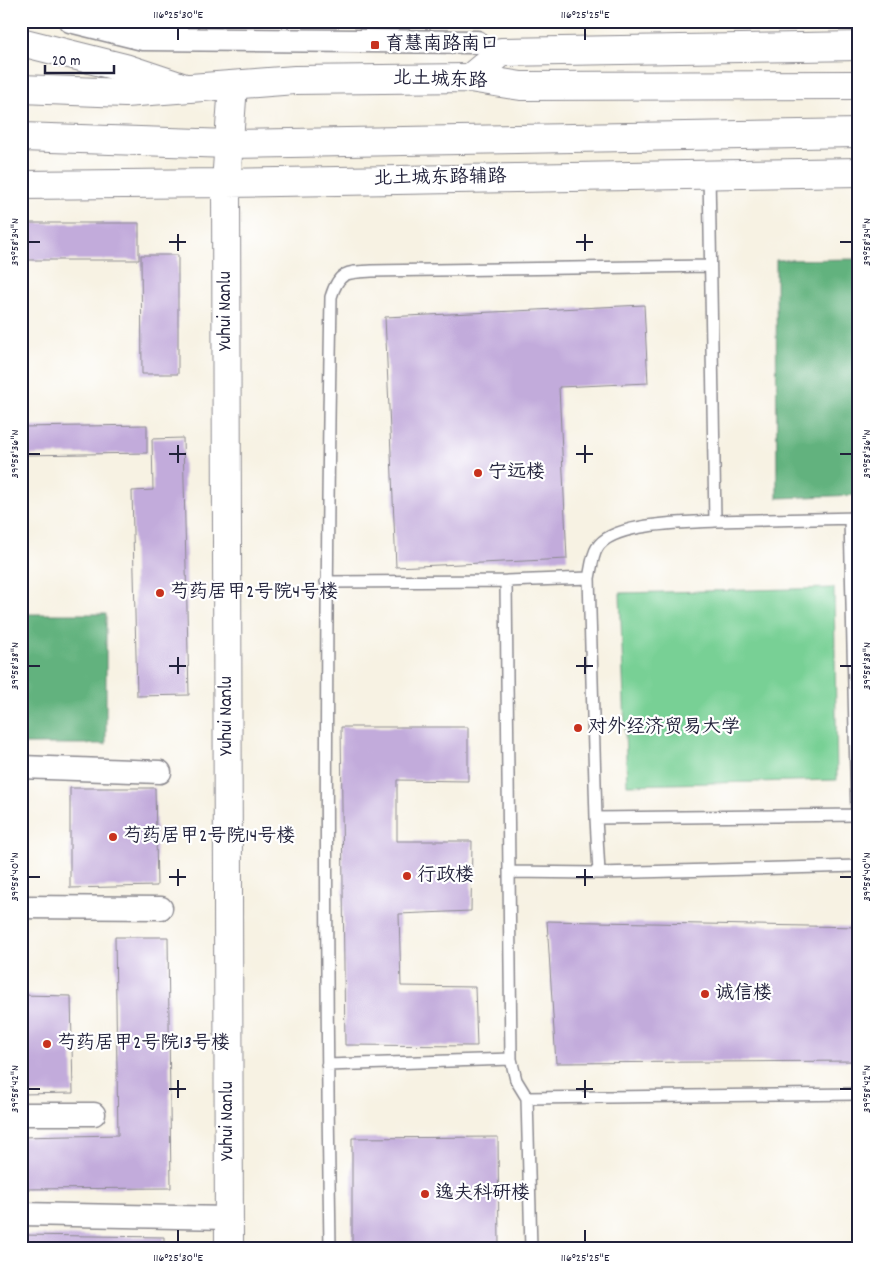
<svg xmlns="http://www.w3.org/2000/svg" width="880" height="1270" viewBox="0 0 880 1270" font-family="Dekko,'LXGW WenKai TC',sans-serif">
	<rect width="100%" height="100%" fill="#fff"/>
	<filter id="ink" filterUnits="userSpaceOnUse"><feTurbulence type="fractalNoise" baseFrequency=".02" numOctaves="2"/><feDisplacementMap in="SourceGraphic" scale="10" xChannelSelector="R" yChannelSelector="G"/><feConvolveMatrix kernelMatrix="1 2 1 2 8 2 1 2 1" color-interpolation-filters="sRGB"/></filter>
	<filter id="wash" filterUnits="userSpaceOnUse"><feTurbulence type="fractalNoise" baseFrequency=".0096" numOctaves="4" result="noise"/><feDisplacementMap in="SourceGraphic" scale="20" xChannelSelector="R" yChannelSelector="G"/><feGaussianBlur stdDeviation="1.12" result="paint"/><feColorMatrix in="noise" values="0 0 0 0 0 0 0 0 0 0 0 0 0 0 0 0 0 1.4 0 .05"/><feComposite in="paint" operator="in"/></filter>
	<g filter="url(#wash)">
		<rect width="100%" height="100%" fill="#f7f2e3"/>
		<!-- green -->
		<path fill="#78d095" stroke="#4d7968" d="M834,588L837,780L627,785L620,593Z"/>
		<!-- forest -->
		<path fill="#62b27e" stroke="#426a5c" d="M859,259V495L777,498L776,260Z
			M21,614H106V744H21Z"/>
		<g id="blocks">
			<!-- building -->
			<path fill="#c2abdb" d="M21,223H139V260H21Z
				M141,255H178V374H142Z
				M644,305L648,383L559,387L567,559L396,567L385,317Z
				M147,425V453L21,455V427Z
				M183,438L189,695L137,696L132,491L153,490L152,439Z
				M341,727H468V781L397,780V841H472L471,911L399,914L401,986L475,987L477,1046L345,1045Z
				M70,788H155L157,886L70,888Z
				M547,921L859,927V1061L556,1063Z
				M115,937H168L171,1188L21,1189V1137L118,1135Z
				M21,995L71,996L73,1093L21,1094Z
				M498,1137L499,1249H352V1138Z
				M21,1235L164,1237V1249H21Z"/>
		</g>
	</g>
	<g filter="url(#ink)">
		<use href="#blocks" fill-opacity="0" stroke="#8c8a8f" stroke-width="1"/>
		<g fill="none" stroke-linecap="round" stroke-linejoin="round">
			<!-- lane casing -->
			<g stroke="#8c8a8f" stroke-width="14">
				<path id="lane" d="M709,173L715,521C687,523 612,522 597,548C592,556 591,570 589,578L596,818L857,815L850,518
					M715,521L859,518
					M506,581L509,872
					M326,582L506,581L589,578
					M599,873L859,866
					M327,1065L511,1059
					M527,1098L859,1094
					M330,1249C325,931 325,615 331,297C339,271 347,272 372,271L710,266
					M531,1249L527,1098L516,1080L511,1059L509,872L599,873L596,818"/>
			</g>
			<!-- street casing -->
			<g stroke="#8c8a8f" stroke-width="25">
				<path id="street" d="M70,21L143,39L477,42
					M21,767L160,772
					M21,907L161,908
					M21,1114H94
					M21,1214L228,1218"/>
			</g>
			<!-- secondary casing -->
			<g stroke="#8c8a8f" stroke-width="30">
				<path id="secondary" d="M21,42L125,68L185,88
					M470,78L501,52L859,46
					M21,185L226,183L859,172
					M229,1249L226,183L233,85"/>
			</g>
			<!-- primary casing -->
			<g stroke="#8c8a8f" stroke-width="30">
				<path id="primary" d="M21,89L125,93L295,80L470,78L521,86L859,85
					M21,137L229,144L859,133"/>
			</g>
			<!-- lane -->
			<use href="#lane" stroke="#fff" stroke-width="11"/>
			<!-- street -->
			<use href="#street" stroke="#fff" stroke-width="22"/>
			<!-- secondary -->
			<use href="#secondary" stroke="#fff" stroke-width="28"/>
			<!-- primary -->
			<use href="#primary" stroke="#fff" stroke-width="28"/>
		</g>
	</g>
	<!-- ticks -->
	<path fill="none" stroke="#22223b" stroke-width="2" d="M178,28V40M585,28V40M178,234V251M585,234V251M28,242H40M169,242H186M576,242H593M840,242H852M178,445V463M585,445V463M28,454H40M169,454H186M576,454H593M840,454H852M178,657V674M585,657V674M28,666H40M169,666H186M576,666H593M840,666H852M178,869V886M585,869V886M28,877H40M169,877H186M576,877H593M840,877H852M178,1080V1098M585,1080V1098M28,1089H40M169,1089H186M576,1089H593M840,1089H852M178,1230V1242M585,1230V1242"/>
	<!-- markers -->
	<g fill="#c8321e" stroke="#fff" stroke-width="2">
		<rect x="370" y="40" width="10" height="10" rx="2.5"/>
		<circle cx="478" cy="473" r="5"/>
		<circle cx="160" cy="593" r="5"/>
		<circle cx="578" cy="728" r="5"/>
		<circle cx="113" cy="837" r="5"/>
		<circle cx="407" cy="876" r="5"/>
		<circle cx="705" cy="994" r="5"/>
		<circle cx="47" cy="1044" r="5"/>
		<circle cx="425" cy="1194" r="5"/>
	</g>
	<g text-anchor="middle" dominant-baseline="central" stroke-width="4.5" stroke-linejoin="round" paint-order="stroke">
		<!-- poi labels -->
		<g font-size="19" fill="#22223b" stroke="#fff" text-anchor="start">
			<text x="385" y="45">育慧南路南口</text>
			<text x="488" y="473">宁远楼</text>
			<text x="170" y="593">芍药居甲2号院4号楼</text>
			<text x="588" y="728">对外经济贸易大学</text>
			<text x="123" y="837">芍药居甲2号院14号楼</text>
			<text x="417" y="876">行政楼</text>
			<text x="715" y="994">诚信楼</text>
			<text x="57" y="1044">芍药居甲2号院13号楼</text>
			<text x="435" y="1194">逸夫科研楼</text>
		</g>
		<!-- street labels -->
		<g font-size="19" fill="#22223b" stroke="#fff">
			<text transform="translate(440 81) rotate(2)">北土城东路</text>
			<text transform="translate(440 179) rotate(-1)">北土城东路辅路</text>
			<text transform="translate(226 311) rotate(-90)">Yuhui Nanlu</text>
			<text transform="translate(227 716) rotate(-90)">Yuhui Nanlu</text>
			<text transform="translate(228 1121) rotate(-90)">Yuhui Nanlu</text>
		</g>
	</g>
	<!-- margin -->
	<rect width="880" height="1270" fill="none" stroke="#fff" stroke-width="55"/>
	<!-- scale -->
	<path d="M45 65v8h69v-8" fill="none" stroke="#22223b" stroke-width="2.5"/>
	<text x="52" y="65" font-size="15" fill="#22223b" stroke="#ffffff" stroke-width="4" paint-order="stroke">20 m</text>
	<rect x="28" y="28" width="824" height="1214" fill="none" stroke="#22223b" stroke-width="2"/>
	<g font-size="12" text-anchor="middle" fill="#22223b">
		<text x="178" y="18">116°25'30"E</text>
		<text x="585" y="18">116°25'25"E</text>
		<text transform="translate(866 242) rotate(-90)" y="4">39°58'34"N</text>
		<text transform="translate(14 242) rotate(-90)" y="4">39°58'34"N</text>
		<text transform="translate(866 454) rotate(-90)" y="4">39°58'36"N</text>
		<text transform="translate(14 454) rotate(-90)" y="4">39°58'36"N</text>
		<text transform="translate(866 666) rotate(-90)" y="4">39°58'38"N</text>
		<text transform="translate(14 666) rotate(-90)" y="4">39°58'38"N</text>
		<text transform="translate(866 877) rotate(-90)" y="4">39°58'40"N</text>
		<text transform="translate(14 877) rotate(-90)" y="4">39°58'40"N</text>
		<text transform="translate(866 1089) rotate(-90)" y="4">39°58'42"N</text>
		<text transform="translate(14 1089) rotate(-90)" y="4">39°58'42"N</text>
		<text x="178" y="1261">116°25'30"E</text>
		<text x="585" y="1261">116°25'25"E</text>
	</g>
</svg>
